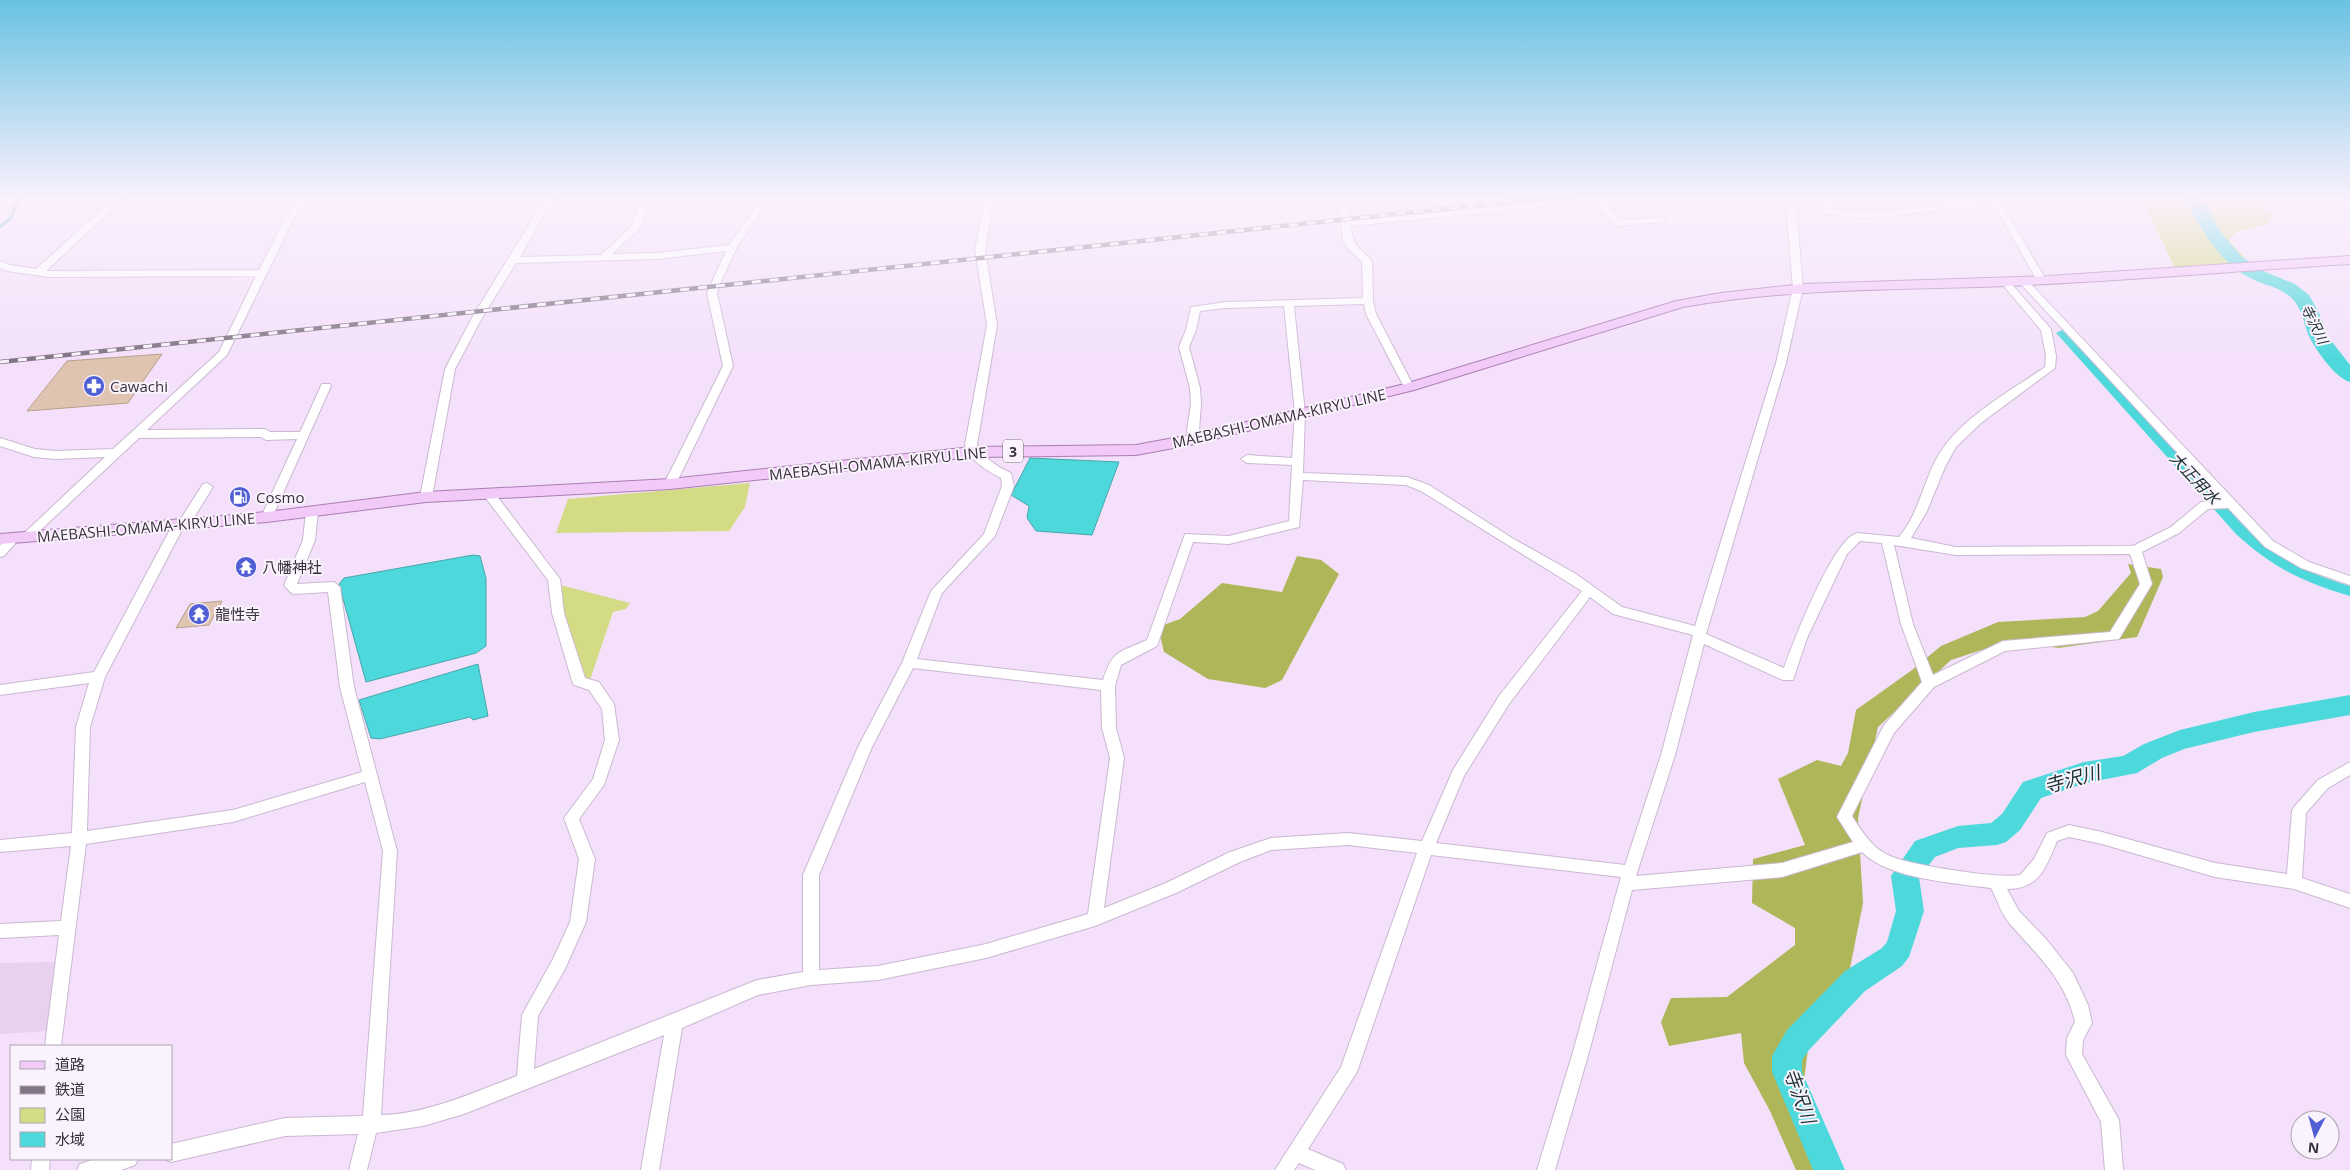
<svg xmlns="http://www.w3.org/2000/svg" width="2350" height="1170" viewBox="0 0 2350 1170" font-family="'Open Sans','Noto Sans JP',sans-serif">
	<rect width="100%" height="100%" fill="#f4e0fa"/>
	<!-- built -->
	<path fill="#e8d0ef" d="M58,962L50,1031L0,1034V963Z"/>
	<!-- green -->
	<path fill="#d3db84" d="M2141,197H2255L2274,216L2267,224L2234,233L2229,240L2248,262L2175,268Z
		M750,483L745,507L729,531L556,533L568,499Z
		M560,585L630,603L626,609L613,612L590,680L583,676L561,612Z"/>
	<!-- forest -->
	<path fill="#afb659" d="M1297,556L1321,560L1339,574L1282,680L1265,688L1208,679L1164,652L1158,627L1180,619L1222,583L1282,592Z
		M2128,564L2161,569L2163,577L2137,637L2058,648L2012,640L1951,660L1878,727L1858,818L1863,903L1849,973L1809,1041L1803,1088L1829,1151V1170H1796L1770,1111L1744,1063L1741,1033L1669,1046L1661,1022L1671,998L1727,997L1795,945V928L1752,903L1753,859L1805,845L1778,779L1817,760L1841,766L1848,753L1856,710L1912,670L1941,646L1998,622L2085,617L2098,611L2131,573Z"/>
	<!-- water -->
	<path fill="#4dd8dc" stroke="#47a6ac" d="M1030,458L1119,462L1092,535L1036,531L1027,518L1029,506L1011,495Z
		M473,555L480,556L486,578V646L476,653L366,682L339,584L344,578Z
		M478,664L488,716L473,720L470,717L380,739L371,738L359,700Z"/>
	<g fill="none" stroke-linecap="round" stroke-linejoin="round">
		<!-- stream -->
		<path stroke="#47a6ac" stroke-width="3" d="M0,227L11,218L19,197"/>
		<!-- canal -->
		<path fill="#4dd8dc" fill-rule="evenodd" d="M2062,330L2066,331L2246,528C2279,558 2307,574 2350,586V596C2303,582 2273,568 2236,534L2058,335L2056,333Z"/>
		<!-- river -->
		<path fill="#4dd8dc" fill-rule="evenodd" d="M2185,197H2201L2220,231L2242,257L2263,271L2295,284L2309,295L2318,311L2329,338L2350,365V382C2335,378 2314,348 2308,334C2304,323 2302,311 2295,302C2285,288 2266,286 2252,279C2219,263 2200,228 2185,197Z
			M2350,695V715L2254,732L2184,749L2162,758L2137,773L2086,783L2041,798L2020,830L2006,842L1997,845L1958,848L1935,857L1919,878L1924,911L1909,957L1902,966L1865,991L1809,1050L1802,1060V1072L1845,1170H1813L1772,1072V1056L1787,1030L1845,971L1882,948L1887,942L1896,911L1891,876L1915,841L1958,826L1991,823L2002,814L2023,782L2084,762L2123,756L2144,744L2180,730L2254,712Z"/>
	</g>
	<!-- building -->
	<path fill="#dfc4b1" stroke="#b89f8c" d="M162,354L128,403L27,411L67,361Z
		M222,601L209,625L176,628L190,604Z"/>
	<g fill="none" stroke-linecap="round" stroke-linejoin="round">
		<!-- minor casing -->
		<g stroke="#cab8d1" stroke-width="2">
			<path id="minor" d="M116,197H125L46,271L259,270L285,218L301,197H309L294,218L227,355L147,430L265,429L270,432H300L321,386L322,384H330L331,386L271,520H263L261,517L297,439L266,440L261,437L139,438L29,541H21L19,538L105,457L55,459L34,457L0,446V438L35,449L55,451L113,449L219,352L256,276L49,277L7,271L0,268V261L10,265L36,269Z
				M546,197H554L520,257L601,255L633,225L637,210L651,197H660L646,211L640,228L612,254L657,253L729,245L763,197H771L737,247L719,286L717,293L733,366L676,484L670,488L666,487L664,484L723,366L707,293L726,251L657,259L516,263L483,316L455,369L432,497L426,501L422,500L420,497L445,369L473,316Z
				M986,197H994L985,249L997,325L977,445V451L999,467L1011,473L1014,486L995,536L942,593L917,659L1103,680C1113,649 1119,653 1147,640L1185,534L1229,536L1289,521L1292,465L1247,463L1241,459L1247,455L1292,458L1295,413L1284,306L1226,308L1200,311L1196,330L1189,347L1200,388L1201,404L1199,431L1201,439L1195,443L1191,442L1187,431L1191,404L1190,388L1179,347L1186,330L1191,307L1226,302L1363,298L1362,262L1349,250L1343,241L1338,197H1346L1350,221L1591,197L1600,198L1620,220L1664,217V221L1661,222L1618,226L1615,225L1593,202L1351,226C1354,249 1358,245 1372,261L1373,301L1376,314L1414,387L1409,390L1404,387L1366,314L1364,304L1294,306L1305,413L1303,473L1407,477L1429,485L1512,538L1576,574L1622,607L1695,626L1776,363L1793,288L1787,217L1789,197H1797V217L1803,288L1786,363L1706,634L1784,668C1793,643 1832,540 1857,533L1899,537C1920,512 1923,481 1939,454C1963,416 2009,392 2045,367L2046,356L2041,330L2002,284V280H2008L2051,329L2056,356L2055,368L1981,423L1956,447L1945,467L1927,511L1911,538L1956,547L2133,546L2171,527L2201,502L2221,500L2018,281L2023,278L2026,279L2273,541L2309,562L2350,576V585L2301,568L2265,547L2228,508L2208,509L2179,533L2142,552L2152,584L2119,639L2005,651L1934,687L1894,733L1852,816C1861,830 1872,848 1888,855C1907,865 2000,879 2020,875L2034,859L2047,833L2069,825L2102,832L2215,863L2287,874L2292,811L2294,807L2318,780L2350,762V775L2328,788L2306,813L2302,878L2350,894V908L2294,889L2215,877L2102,844L2069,837L2057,841C2046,867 2040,889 2007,889L2019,911L2046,939L2073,973L2088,1005L2092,1023L2083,1040L2082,1054L2119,1120L2123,1170H2105L2101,1122L2066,1055L2067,1038L2075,1022C2066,980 2036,954 2009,923C2001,913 1997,899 1991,888C1954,883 1888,879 1862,852L1782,877L1632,890L1589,1052L1555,1170H1537L1573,1052L1621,877L1431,855L1357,1072L1308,1149L1343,1164L1346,1170H1315L1299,1163L1294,1170H1275L1341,1067L1417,853L1348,845L1271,850L1240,862L1176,893L1095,926L986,958L878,980L811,985L758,995L682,1028L659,1170H641L664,1035L464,1114L423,1126L376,1133L367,1170H349L358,1134L285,1136L171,1162L165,1159H171V1144L285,1118L363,1116L383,851L365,782L233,822L86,844L61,1046H45L59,935L0,938V924L61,921L71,846L0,852V840L72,833L76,727L89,683L0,695V685L94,672L173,524L175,521L180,520L203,484L207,483L213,487L188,527L183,528L105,677L90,727L87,831L233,810L362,772L340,687L328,592L294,594L290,592L284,585L303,540L306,512L312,508L316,509L318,512L315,540L297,584L334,582L340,587L354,687L397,851L381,1115C427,1114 474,1092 517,1076L522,1015L553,959L570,922L579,859L564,818L593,779L605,740L602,709L589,690L574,685L572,681L552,613L548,580L485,497L483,494L485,491H493L560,579L564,613L585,678L599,682L614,704L619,740L604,785L579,819L595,859L586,922L565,969L538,1016L534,1069L757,980L803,972V875L858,747L902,663L931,591L984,534L1002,486L1001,478C988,471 968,460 965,445L987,325L975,249ZM1303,480L1406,485L1421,491L1582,591L1499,696L1453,770L1422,841L1348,833L1271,838L1230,852L1166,883L1104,908L1124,758L1116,728L1115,686L1121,665L1157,646L1193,542L1229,544L1299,527ZM1860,541L1882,543L1901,624L1922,682L1884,725L1837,817L1853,842L1782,863L1636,876L1675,755L1704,644L1783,680H1793L1807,638L1847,554ZM1894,545L1956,555L2130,554L2140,584L2110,632L2003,641L1933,675L1913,624ZM1590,597L1613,614L1693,635L1661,755L1625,865L1436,843L1464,776L1509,704ZM913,668L1101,690L1102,728L1110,758L1088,914L986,944L878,966L819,970V875L872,747Z
				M1822,197H1830V209C1871,218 1913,206 1954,203C1967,202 1981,204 1994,204L1990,197H1998L2046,280L2041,283L2038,282L1997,210C1982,209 1968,208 1954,209C1909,212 1866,224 1822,213Z
				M13,535L19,539L4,556L0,557V545L9,536Z
				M32,1159H50L49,1170H31Z
				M95,1159H138L135,1165L121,1170H77L80,1164Z"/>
		</g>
		<!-- major casing -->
		<g stroke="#aa7eb3" stroke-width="2">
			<path id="major" d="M2350,256V264C2236,271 2121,281 2007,286C1898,290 1791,288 1683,307L1414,390L1195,444L1136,455L972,457L670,489L426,502L267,522L0,544V534L267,512L426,492L670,479L972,447L1136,445L1195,434L1405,384L1676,301L1721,293L1802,284L2049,276Z"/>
		</g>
		<!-- minor -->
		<use href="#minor" fill="#fff" fill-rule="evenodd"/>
		<!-- major -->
		<use href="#major" fill="#f1caf8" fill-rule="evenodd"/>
		<!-- rail casing -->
		<g stroke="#817585" stroke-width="4.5">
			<path id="rail" d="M0,362L1556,197"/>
		</g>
		<!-- rail -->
		<use href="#rail" stroke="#faf2fd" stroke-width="3" stroke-dasharray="9" stroke-linecap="butt"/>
	</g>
	<!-- sky -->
	<linearGradient id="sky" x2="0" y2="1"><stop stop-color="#6ac2e3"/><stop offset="0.55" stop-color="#faf1fd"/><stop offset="1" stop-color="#faf1fd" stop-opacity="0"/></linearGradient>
	<rect width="2350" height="360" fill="url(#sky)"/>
	<!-- icons -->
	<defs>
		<g id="pharmacy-disc" transform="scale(1.125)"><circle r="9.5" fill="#515fd5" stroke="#faf2fd"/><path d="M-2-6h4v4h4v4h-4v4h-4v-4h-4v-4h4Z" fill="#fff"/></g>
		<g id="fuel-disc" transform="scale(1.125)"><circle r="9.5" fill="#515fd5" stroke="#faf2fd"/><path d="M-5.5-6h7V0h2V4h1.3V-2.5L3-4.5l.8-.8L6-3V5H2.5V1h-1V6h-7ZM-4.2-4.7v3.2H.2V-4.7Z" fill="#fff"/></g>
		<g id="temple-disc" transform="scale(1.125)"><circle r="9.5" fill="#515fd5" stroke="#faf2fd"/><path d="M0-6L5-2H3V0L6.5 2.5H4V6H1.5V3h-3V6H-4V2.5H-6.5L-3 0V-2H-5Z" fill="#fff"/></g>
	</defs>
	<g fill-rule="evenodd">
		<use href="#pharmacy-disc" x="94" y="386"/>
		<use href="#fuel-disc" x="240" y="497"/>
		<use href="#temple-disc" x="246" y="567"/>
		<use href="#temple-disc" x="199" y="614"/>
	</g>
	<g text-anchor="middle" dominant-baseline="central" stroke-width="4" stroke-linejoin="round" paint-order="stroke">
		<!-- far-water labels -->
		<g font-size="14" font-style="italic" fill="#1b3233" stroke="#faf2fd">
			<text transform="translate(2315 324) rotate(64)">寺沢川</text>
		</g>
		<!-- shield labels -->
		<rect fill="#faf2fd" stroke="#726b75" stroke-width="1" x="1003" y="439.5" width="20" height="23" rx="4"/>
		<g font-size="14" font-weight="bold" fill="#38313b">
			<text x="1013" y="451">3</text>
		</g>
		<!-- poi labels -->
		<g font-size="15" fill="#38313b" stroke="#faf2fd" text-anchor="start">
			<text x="110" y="386">Cawachi</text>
			<text x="256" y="497">Cosmo</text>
			<text x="262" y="567">八幡神社</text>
			<text x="215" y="614">龍性寺</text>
		</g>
		<!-- street labels -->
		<g font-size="15" fill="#38313b" stroke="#faf2fd">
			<text transform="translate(1279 418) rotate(-13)">MAEBASHI-OMAMA-KIRYU LINE</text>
			<text transform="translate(878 463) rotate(-6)">MAEBASHI-OMAMA-KIRYU LINE</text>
			<text transform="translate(146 527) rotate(-5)">MAEBASHI-OMAMA-KIRYU LINE</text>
		</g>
		<!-- water labels -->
		<g font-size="16" font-style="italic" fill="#1b3233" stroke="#faf2fd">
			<text transform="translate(2195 478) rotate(47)">大正用水</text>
		</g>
		<!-- near-water labels -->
		<g font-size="19" font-style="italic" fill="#1b3233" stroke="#faf2fd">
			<text transform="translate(2072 779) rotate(-15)">寺沢川</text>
			<text transform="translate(1800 1096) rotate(70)">寺沢川</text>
		</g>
	</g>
	<!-- legend -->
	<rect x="10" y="1045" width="162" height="115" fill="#faf2fd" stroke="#aca5af"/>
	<rect x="20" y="1061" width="25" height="8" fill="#f1caf8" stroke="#aca5af"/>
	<text x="55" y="1070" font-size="15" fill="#38313b">道路</text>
	<rect x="20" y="1086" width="25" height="8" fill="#817585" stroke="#aca5af"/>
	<text x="55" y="1095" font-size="15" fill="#38313b">鉄道</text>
	<rect x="20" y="1108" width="25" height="15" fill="#d3db84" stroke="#aca5af"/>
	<text x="55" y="1120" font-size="15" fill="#38313b">公園</text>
	<rect x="20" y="1132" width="25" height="15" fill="#4dd8dc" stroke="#aca5af"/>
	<text x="55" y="1145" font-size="15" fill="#38313b">水域</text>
	<!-- north arrow -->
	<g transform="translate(2315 1135) rotate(186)"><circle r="24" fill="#faf2fd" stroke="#aca5af"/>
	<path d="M0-4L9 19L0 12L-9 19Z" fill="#515fd5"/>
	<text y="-8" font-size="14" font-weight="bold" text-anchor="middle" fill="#38313b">N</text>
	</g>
</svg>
